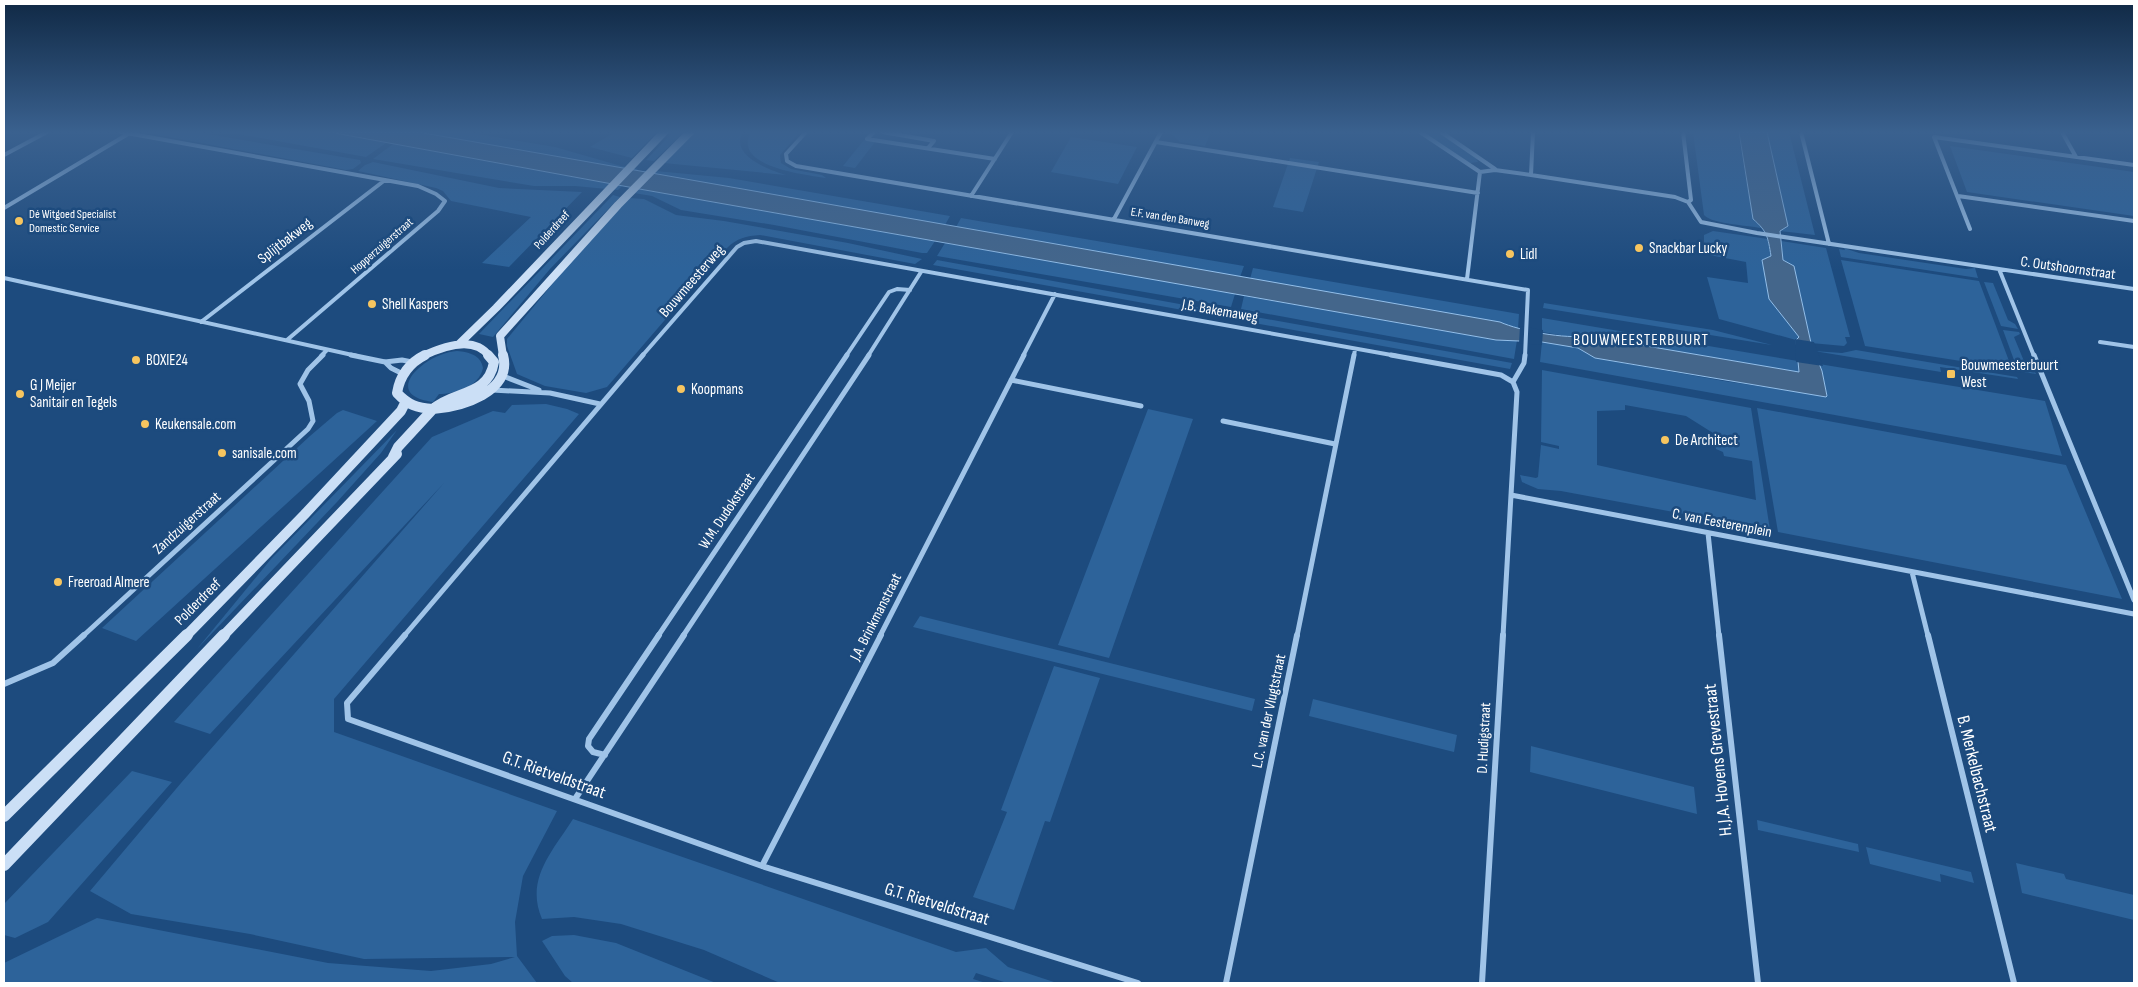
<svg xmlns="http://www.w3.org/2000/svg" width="2138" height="987" viewBox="0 0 2138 987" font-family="'Sofia Sans Condensed',sans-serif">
	<rect width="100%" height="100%" fill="#1d4b7e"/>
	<!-- green -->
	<path fill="#2d639a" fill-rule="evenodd" d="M143,132H196L360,160L361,163L353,169L346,170Z
		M227,132H329L386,143L366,157Z
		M418,132H468L483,135L555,147L621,166L638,169L636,171Z
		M615,132H657L632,158L590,147Z
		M673,132H684L654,161L646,160Z
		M694,132H743C729,156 770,170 786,175L664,163Z
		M751,132H800L780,155L781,163L791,169L822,175L826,178C807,175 731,167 751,132Z
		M1170,132H1208L1210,134L1205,146L1180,142Z
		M1423,132H1438L1476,158L1478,162L1470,163Z
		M1693,132H1738L1753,219L1765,229C1751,225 1713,225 1704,215Z
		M1767,132H1789L1815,235L1780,231L1788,226Z
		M1071,137L1137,147L1118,184L1051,172Z
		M864,140L875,142L855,168L843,166Z
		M393,144L622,186L618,190L575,186H534L373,159Z
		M1950,146L2134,172V216L1967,192Z
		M1290,158L1319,162L1303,212L1273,207Z
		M373,162L499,188L582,192L509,267L482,263L531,217L451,201L443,191L436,188L358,171L365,165Z
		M656,171L729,178L950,216L945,225L653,174Z
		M638,189L935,241L927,253H922L774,225L681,210L652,196L634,193Z
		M613,195L620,197L550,269L493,337L479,334Z
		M629,198L644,199L676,215L724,221L848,243L922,259L915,264L760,235C746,236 737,238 727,248L607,387L586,393L545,386L517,374L507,346V339L578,253Z
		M961,218L1244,266L1240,277L956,227Z
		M1713,231L1768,239L1771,256L1762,260L1769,299L1799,337L1796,340L1719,319L1707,277L1748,283L1746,262L1704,254V235Z
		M1781,241L1826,248L1850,337H1845L1847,343L1844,346L1811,343L1794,266L1783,260Z
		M945,243L1235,294L1231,307L937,256Z
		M1844,248L1859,253L1966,269L1975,268L1978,278L1841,257L1839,249L1845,250Z
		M937,260L1229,313L1227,318L933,265Z
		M1841,260L1979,281L2012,369L1865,346Z
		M1253,268L1519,314L1518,329L1500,322L1250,279Z
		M1984,282L1993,283L2008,320L2015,324L2018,329L2001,326Z
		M1244,296L1496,340H1517L1514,359L1241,309Z
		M1544,303L1713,330L1772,345L1543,308Z
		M1239,314L1512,363L1510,369L1238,320Z
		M1542,318L1798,361L1799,372L1588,336L1577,338L1542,332Z
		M2003,330L2019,332L2020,334L2014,337L2026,366L2034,370L2036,374L2018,371Z
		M1542,342L1578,348L1595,358L1724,381L1827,396L1819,364L2045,401L2062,456L1540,362Z
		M1856,350L2017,377L2018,379L1940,367L1941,372L1814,351L1842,353Z
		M457,351C469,352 481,355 483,368C479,387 455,394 439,394L433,402C379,395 425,353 457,351Z
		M1542,370L1751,408L1770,530L1561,491L1538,489L1522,482L1520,475L1536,478L1538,477L1541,445L1559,449V446L1541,442ZM1625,405L1686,416L1713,433L1716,449L1723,452L1724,456L1752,461L1756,500L1597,465V411L1625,410Z
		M546,404L567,409L579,414L334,699V732L557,811L523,876L515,922L517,956L537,983H4V963L97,918L328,963L431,971L491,964L515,957L364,959L250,934L131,914L90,891L181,783L444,483L210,734L174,722L432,437L493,411L505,413L512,405Z
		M1757,408L2066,465L2122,599L1778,532Z
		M1148,409L1193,419L1109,658L1058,645Z
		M343,410L377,421L136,641L102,628L310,436L337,413Z
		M397,430L381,453L337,502L197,649L271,559Z
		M920,616L1255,699L1252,711L913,627Z
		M1054,666L1100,678L1050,822L1045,821L1014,910L973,897L1007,812L1001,810Z
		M1313,699L1457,735L1454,752L1309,716Z
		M1531,746L1694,787L1697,814L1530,772Z
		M132,771L172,782L48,922L15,938L4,935V904Z
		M573,819L956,952L986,948L1008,967L1057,983H1007L976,973L973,979L986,983H780L704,950L621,924L574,917L542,919C525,879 552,852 573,819Z
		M1757,820L1858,844L1859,852L1758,830Z
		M1866,847L1971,872L1974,883L1940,874L1941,882L1870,864Z
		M2016,863L2064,874L2066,879L2134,895V920L2022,893Z
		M574,935L616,943L716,983H573L565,976L542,941L552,936Z"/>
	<!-- water -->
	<path fill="#44668b" stroke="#93bfea" d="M329,132H418L1500,322C1520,331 1565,339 1588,336L1799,372L1796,340L1799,337L1769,299L1762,260L1771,256C1768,237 1767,231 1753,219L1739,132H1767L1788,226L1780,231L1783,260L1794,266L1811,343L1822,371L1827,396L1826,397L1595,358L1578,348L1542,342L1496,340L645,190Z"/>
	<!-- pier -->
	<path fill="#1d4b7e" d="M1520,326L1543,330L1542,345L1519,343Z
		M1795,339L1814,342L1823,366L1796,362Z"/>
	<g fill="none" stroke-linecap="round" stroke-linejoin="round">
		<!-- minor-far2 -->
		<path stroke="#a0c4e8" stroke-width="4" d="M121,132L418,186L436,194L445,201L438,211L287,340
			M806,132L786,154L787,161L796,166L1528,290L1525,356
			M874,132L867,139L995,159
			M883,132L934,141L928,148
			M1420,132L1480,172
			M1441,132L1495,169
			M1533,132L1531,175L1675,197L1688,202
			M1683,132L1691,200L1688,202L1701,222L1757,233L1999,269L2034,356
			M1801,132L1829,244
			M2062,132L2076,157
			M1156,142L1478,193
			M4,155L47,132
			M971,196L1012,132
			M1958,196L2134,221
			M4,208L128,134
			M1114,219L1161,132
			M1970,229L1934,137L2134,165
			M1999,269L2134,289
			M4,278L357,356
			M1467,279L1480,172L1495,170L1531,175
			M201,322L385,180
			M2100,342L2134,347
			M321,356L327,350
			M642,356L737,247L744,243L756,241L1397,356
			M846,356L889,292L897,289L910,290
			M868,356L921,272
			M1023,356L1055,294
			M1354,356L1355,349"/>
		<!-- minor-far1 -->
		<path stroke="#a0c4e8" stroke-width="5" d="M351,355L385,362L402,360L412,362
			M1391,355L1501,375L1513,382
			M1525,355L1524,363L1513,382L1517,392L1511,495L2134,614
			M2034,355L2134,600
			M385,362L391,368L401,373
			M503,376L539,390
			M1011,380L1141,406
			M492,390L550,393L600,404
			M1223,421L1335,444
			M1708,533L1719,636
			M1912,572L1928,636
			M83,636L308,429L313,421L309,401L300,384L308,370L323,355
			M404,636L643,355
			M658,636L847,355
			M683,636L869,355
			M880,636L1024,355
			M1297,636L1354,355
			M1503,636L1511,495"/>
		<!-- minor -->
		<path stroke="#a0c4e8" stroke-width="6" d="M405,635L347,703L348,719L762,866L1138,983
			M1719,635L1758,983
			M1928,635L2014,983
			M4,684L53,663L84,635
			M605,755L593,752L588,746L589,739L659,635
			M575,799L684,635
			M762,866L881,635
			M1226,983L1297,635
			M1482,983L1503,635"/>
		<!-- secondary-far2 -->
		<path stroke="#cbdff6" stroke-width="8" d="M459,344L496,308L664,132
			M423,356C442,347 474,335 489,356
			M503,356L500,336L618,205L690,132"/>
		<!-- secondary-far1 -->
		<path stroke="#cbdff6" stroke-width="10" d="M425,355C409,363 400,375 397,393C408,405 417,408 433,409
			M433,409C461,407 513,392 503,355
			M433,409C454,390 488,397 494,362L488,355
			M393,457L398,447L433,409
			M186,636L304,515L401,411L405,403
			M223,636L397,454"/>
		<!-- secondary -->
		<path stroke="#cbdff6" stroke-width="12" d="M4,816L187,635
			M4,865L224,635"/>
	</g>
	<!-- sky -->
	<linearGradient id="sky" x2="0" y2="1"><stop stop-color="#102945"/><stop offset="0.49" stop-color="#3a618f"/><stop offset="1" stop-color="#3a618f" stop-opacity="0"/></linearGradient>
	<rect width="2138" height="270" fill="url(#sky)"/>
	<!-- markers -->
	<g fill="#f7c55f" stroke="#1d4b7e" stroke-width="2">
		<circle cx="19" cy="221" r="5"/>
		<circle cx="1639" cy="248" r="5"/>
		<circle cx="1510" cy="254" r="5"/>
		<circle cx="372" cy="304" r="5"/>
		<circle cx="136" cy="360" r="5"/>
		<rect x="1946" y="369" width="10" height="10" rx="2.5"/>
		<circle cx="681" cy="389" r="5"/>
		<circle cx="20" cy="394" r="5"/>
		<circle cx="145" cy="424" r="5"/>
		<circle cx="1665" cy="440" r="5"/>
		<circle cx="222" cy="453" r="5"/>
		<circle cx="58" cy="582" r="5"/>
	</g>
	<g text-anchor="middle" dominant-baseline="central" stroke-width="5" stroke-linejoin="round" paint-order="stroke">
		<!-- far-poi labels -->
		<g font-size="12" fill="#fff" stroke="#1d4b7e" text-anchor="start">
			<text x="29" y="214">Dé Witgoed Specialist<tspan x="29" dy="14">Domestic Service</tspan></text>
		</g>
		<!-- far-street labels -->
		<g font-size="12" fill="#fff" stroke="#1d4b7e">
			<text transform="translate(1170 218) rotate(9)">E.F. van den Banweg</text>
			<text transform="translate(552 230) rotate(-48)">Polderdreef</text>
			<text transform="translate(382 246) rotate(-41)">Hopperzuigerstraat</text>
		</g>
		<!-- street labels -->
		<g font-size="15" fill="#fff" stroke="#1d4b7e">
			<text transform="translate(285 241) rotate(-38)">Splijtbakweg</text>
			<text transform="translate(2068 268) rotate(8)">C. Outshoornstraat</text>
			<text transform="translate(692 281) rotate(-49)">Bouwmeesterweg</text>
			<text transform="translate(1220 311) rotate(10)">J.B. Bakemaweg</text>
			<text transform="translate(727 511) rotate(-56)">W.M. Dudokstraat</text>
			<text transform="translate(187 523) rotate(-42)">Zandzuigerstraat</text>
			<text transform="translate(1722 523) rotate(11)">C. van Eesterenplein</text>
			<text transform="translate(198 602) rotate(-45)">Polderdreef</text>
			<text transform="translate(876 617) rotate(-63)">J.A. Brinkmanstraat</text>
			<text transform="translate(1269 711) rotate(-78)">L.C. van der Vlugtstraat</text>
			<text transform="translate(1484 738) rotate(-87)">D. Hudigstraat</text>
		</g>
		<!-- poi labels -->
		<g font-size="15" fill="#fff" stroke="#1d4b7e" text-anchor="start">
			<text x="1649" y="248">Snackbar Lucky</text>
			<text x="1520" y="254">Lidl</text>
			<text x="382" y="304">Shell Kaspers</text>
			<text x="146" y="360">BOXIE24</text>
			<text x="1961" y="365">Bouwmeesterbuurt<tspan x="1961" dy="17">West</tspan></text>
			<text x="30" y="385">G J Meijer<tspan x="30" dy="17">Sanitair en Tegels</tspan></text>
			<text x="691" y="389">Koopmans</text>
			<text x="155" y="424">Keukensale.com</text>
			<text x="1675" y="440">De Architect</text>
			<text x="232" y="453">sanisale.com</text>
			<text x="68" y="582">Freeroad Almere</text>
		</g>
		<!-- neighbourhood labels -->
		<g font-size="16" letter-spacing="1" fill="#fff" stroke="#1d4b7e">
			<text x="1641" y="340">BOUWMEESTERBUURT</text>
		</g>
		<!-- near-street labels -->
		<g font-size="18" fill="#fff" stroke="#1d4b7e">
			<text transform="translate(1718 760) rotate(-96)">H.J.A. Hovens Grevestraat</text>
			<text transform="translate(1977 774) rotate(76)">B. Merkelbachstraat</text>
			<text transform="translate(554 775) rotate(20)">G.T. Rietveldstraat</text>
			<text transform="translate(937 904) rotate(17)">G.T. Rietveldstraat</text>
		</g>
	</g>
	<!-- border -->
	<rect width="2138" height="987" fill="none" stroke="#ffffff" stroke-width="10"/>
</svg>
